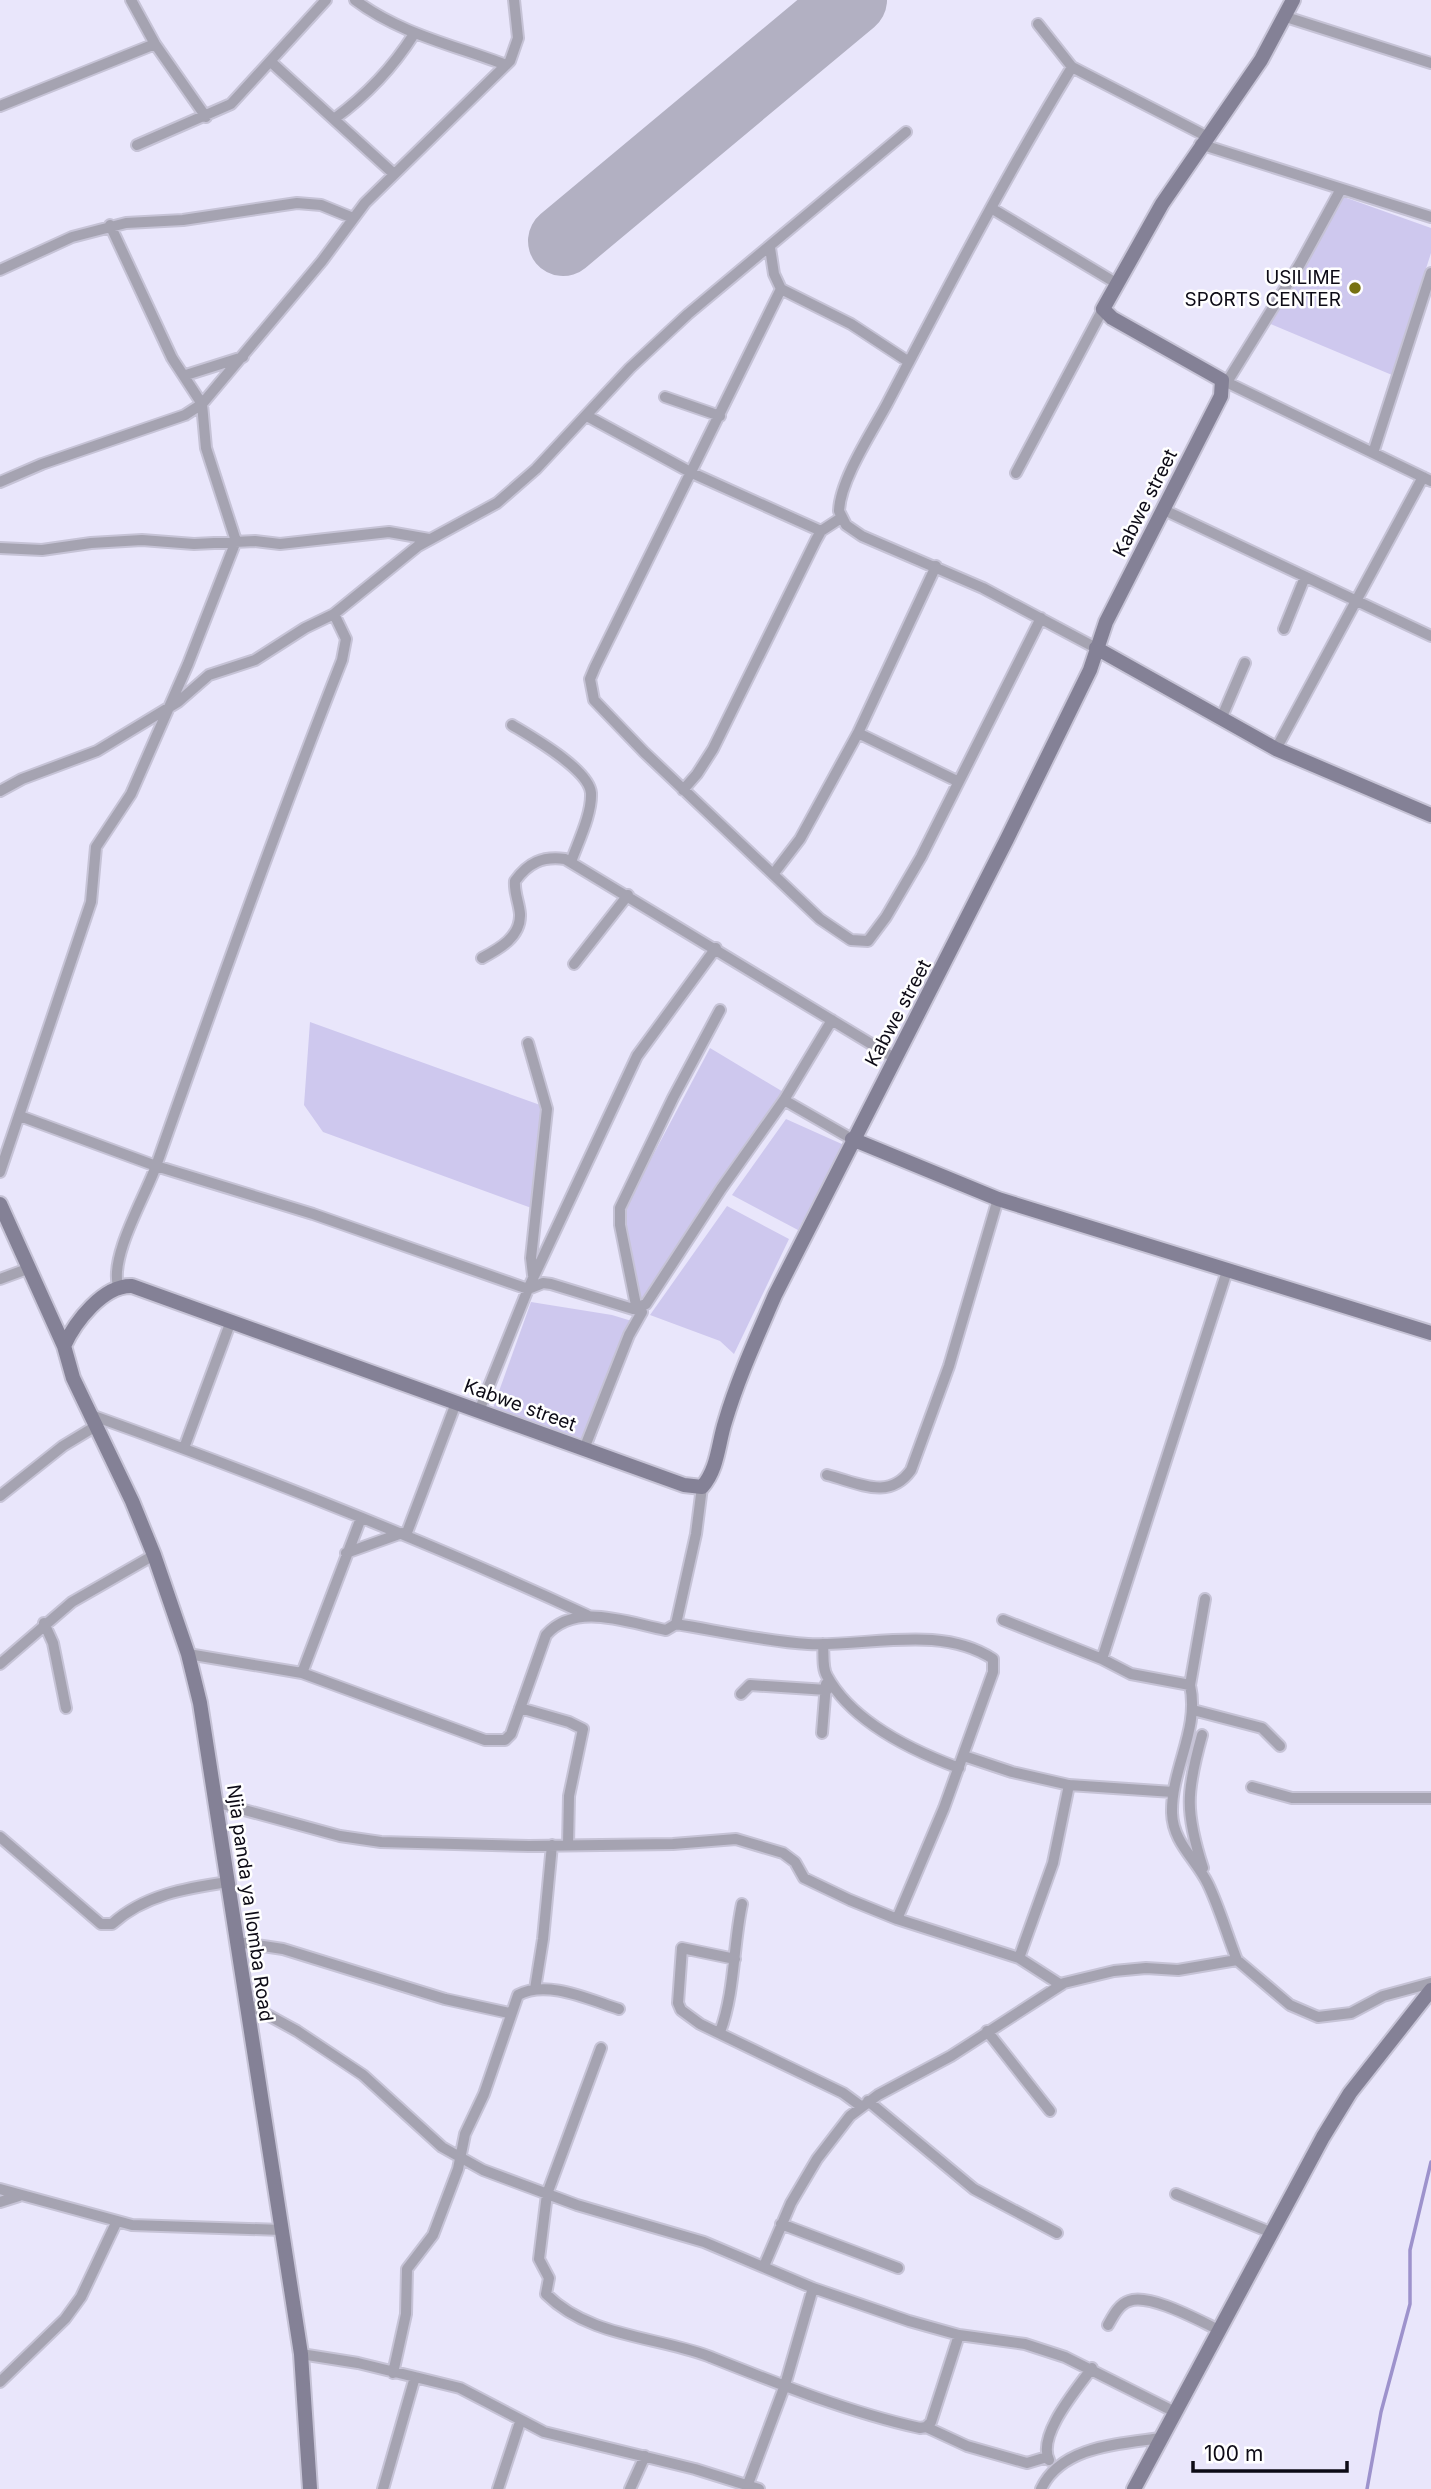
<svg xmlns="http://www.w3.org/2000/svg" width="1431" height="2489" viewBox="0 0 1431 2489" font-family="Inter,sans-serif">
	<rect width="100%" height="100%" fill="#e9e6fb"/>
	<!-- green -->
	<path fill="#cec8ee" d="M1344,197L1431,228V253L1392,375L1268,323Z
		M310,1022L543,1106L537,1210L323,1132L304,1105Z
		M710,1048L785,1093L640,1303L618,1221Z
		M786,1119L844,1145L798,1230L732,1195Z
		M727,1206L789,1239L734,1354L720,1341L650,1315Z
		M531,1302L612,1315L635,1322L594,1443L493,1408Z"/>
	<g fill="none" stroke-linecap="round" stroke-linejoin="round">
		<!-- stream -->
		<path stroke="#9d92cc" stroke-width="3.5" d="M1367,2489L1381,2412L1410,2304V2250L1431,2162"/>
		<!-- runway -->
		<path stroke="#b2b0c2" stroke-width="70" d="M563,241L852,0"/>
		<!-- street casing -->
		<g stroke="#c6c3d6" stroke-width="14">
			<path id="street" d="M131,0L155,44L206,117
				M355,0C400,34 454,45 506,65
				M1286,17L1431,63
				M1038,24L1072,67L1206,136
				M271,62L394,174
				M1072,67C1005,177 946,291 887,404C872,432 840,480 839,511L846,525L862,536L983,588L1096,648
				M0,106L155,44
				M334,119C367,95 392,69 414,34
				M1200,144L1431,217
				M137,145L231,104L326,0
				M991,208L1116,283
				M770,248L774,274L781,289L851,324L909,362
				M0,270L72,237L126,223L183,220L297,203L321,205L353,218
				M781,289L595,667L590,679L594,700L644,752L820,919L851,940L868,941L886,917L921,857L1041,618
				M186,375L243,357
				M1222,380L1431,481
				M1227,382L1300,264L1341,189
				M665,397L720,416
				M587,416L692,473L821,531
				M1373,453L1431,273
				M1016,473L1103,309
				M0,482L42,464L185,415L202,404L322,261L365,203L510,61L518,38L514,0
				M1164,510L1431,636
				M0,548L42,550L91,543L142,540L194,544L255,541L280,544L389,532L429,539
				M1284,629L1305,577
				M1221,719L1245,663
				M512,725C530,736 589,769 591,793C592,814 578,842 571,862
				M858,733L957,781
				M1276,749L1423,477
				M683,790L697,774L713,749L816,540L821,531L841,518
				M0,791L22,779L97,751L178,702L209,675L255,660L305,628L334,614L418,546L497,503L536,469L630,368L688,314L906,132
				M774,873L800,839L858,733L936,566
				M482,958C499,949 521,937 520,914C519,902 514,893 515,881C528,863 542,856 565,859L896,1059
				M574,964L628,895
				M528,1043L547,1109L531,1258L533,1275
				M784,1100L852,1139
				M20,1116L156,1166L313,1214L528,1289L637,1056L716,948
				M0,1172L91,902L96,847L131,794L188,664L236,541L206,448L202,404L172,358L110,225
				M1227,1271L1102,1659L1131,1674L1190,1685C1200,1729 1171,1769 1172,1813C1173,1843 1196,1859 1208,1884C1220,1909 1227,1935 1237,1960
				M0,1279L30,1268
				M118,1286C110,1255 145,1197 156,1166C216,996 276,827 342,660L346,639L334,614
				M637,1310L620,1225V1208L673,1098L720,1010
				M479,1411L528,1289L543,1283L551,1284L633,1309L646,1304L721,1189L784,1100L832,1020
				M91,1415C259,1475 425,1540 587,1615
				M184,1448L231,1321
				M584,1449L629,1335L642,1312
				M827,1475C859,1483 889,1501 911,1470L949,1366L998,1199
				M0,1496L63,1446L96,1426
				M406,1535L456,1403
				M346,1553L402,1533
				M1003,1620L1102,1659
				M44,1623L53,1643L66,1708
				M676,1624C719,1631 764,1641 808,1644C867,1647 940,1624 993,1659V1672L944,1808L897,1919
				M823,1644C824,1654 822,1668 827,1676C852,1722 913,1751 959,1768
				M188,1654L302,1673L485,1740H505L511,1734L546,1635C576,1601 628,1623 666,1630L676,1624L696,1534L702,1487
				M0,1664L72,1602L154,1555
				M302,1673L361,1518
				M1190,1685L1205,1599
				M741,1694L750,1685L827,1690
				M520,1708L569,1722L583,1729L569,1796L568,1845
				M1193,1710L1262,1728L1280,1746
				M822,1733L826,1684
				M1202,1735C1186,1792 1185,1812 1203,1868
				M964,1756L1012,1772L1069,1785L1173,1792
				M1252,1787L1292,1798H1431
				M215,1802L340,1836L381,1842L529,1846L673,1844L736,1839L783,1853L795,1862L804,1878L850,1900L897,1919L1019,1958L1061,1985
				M0,1837L101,1924H112C144,1895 186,1888 228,1882
				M237,1942L283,1949L445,1999L509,2013
				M1019,1958L1053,1863L1069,1785
				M735,1959L682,1948L678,2003L681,2010L700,2024L843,2093L862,2107
				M535,1989L543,1939L552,1845
				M246,2003L297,2031L363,2075L442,2147L483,2170L577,2205L704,2242L813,2288L909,2321L959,2335L1025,2344L1065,2357L1175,2412
				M987,2031L1050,2111
				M720,2032C735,1992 733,1946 742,1904
				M601,2048L547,2194L539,2259L549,2278L546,2294C589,2337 654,2336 708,2356C776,2383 848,2412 920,2428L926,2427L931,2422L959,2335
				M868,2101L974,2189L1057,2233
				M0,2189L132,2225L282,2230
				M1176,2194L1270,2232
				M0,2202L19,2196
				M781,2224L898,2268
				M764,2266L791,2203L817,2159L850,2116L878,2095L951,2056L1064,1983L1114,1971L1146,1968L1178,1970L1237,1960L1290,2005L1318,2017L1351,2013L1383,1996L1431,1983
				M1108,2325C1113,2316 1119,2304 1129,2301C1149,2293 1198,2320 1217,2329
				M301,2354L358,2363L460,2388L544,2432L695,2469L759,2489
				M393,2373L406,2314L407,2269L433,2235L458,2169L465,2134L484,2094L518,1995C547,1979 590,2000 619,2009
				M0,2382L65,2319L81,2297L117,2221
				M926,2427L967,2446L1027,2463L1047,2457
				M1049,2460C1037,2435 1077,2389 1092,2368
				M748,2484L785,2385L813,2288
				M383,2489L415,2377
				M498,2489L520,2422
				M630,2489L645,2456
				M1041,2489C1061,2446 1119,2444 1161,2438"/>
		</g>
		<!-- secondary casing -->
		<g stroke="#c6c3d6" stroke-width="18">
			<path id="secondary" d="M1096,648L1276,749L1431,815
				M852,1139L998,1199L1431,1333
				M0,1204L64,1346L73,1378L132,1501L154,1555L188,1654L200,1703L301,2354L310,2489
				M64,1346C75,1322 103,1285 132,1286L684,1485L702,1487C718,1469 718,1444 725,1422C738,1378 757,1337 775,1295L1007,839L1090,670L1106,622L1221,396L1222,380L1112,318L1103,309L1162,204L1261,60L1293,0
				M1134,2489L1323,2137L1350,2093L1431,1990"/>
		</g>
		<!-- street -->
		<use href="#street" stroke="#a5a3b1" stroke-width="10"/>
		<!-- secondary -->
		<use href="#secondary" stroke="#848196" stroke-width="14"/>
	</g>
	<!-- markers -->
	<circle fill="#777112" stroke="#fff" stroke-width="2.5" cx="1355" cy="288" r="7"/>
	<g text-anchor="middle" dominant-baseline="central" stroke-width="5" stroke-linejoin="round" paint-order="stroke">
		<!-- poi labels -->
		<g font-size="19" fill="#0d0b16" stroke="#fff" text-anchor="end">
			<text x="1341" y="277">USILIME<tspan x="1341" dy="22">SPORTS CENTER</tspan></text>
		</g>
		<!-- street labels -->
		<g font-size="19" fill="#0d0b16" stroke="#fff">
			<text transform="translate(1145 503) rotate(-63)">Kabwe street</text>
			<text transform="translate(898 1013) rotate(-62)">Kabwe street</text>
			<text transform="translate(520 1405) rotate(20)">Kabwe street</text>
			<text transform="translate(250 1903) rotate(82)">Njia panda ya Ilomba Road</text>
		</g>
	</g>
	<!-- scale -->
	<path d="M1193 2461v10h154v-10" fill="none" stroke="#0d0b16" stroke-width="3.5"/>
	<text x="1204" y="2461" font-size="21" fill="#0d0b16" stroke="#ffffff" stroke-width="5" paint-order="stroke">100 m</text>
</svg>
